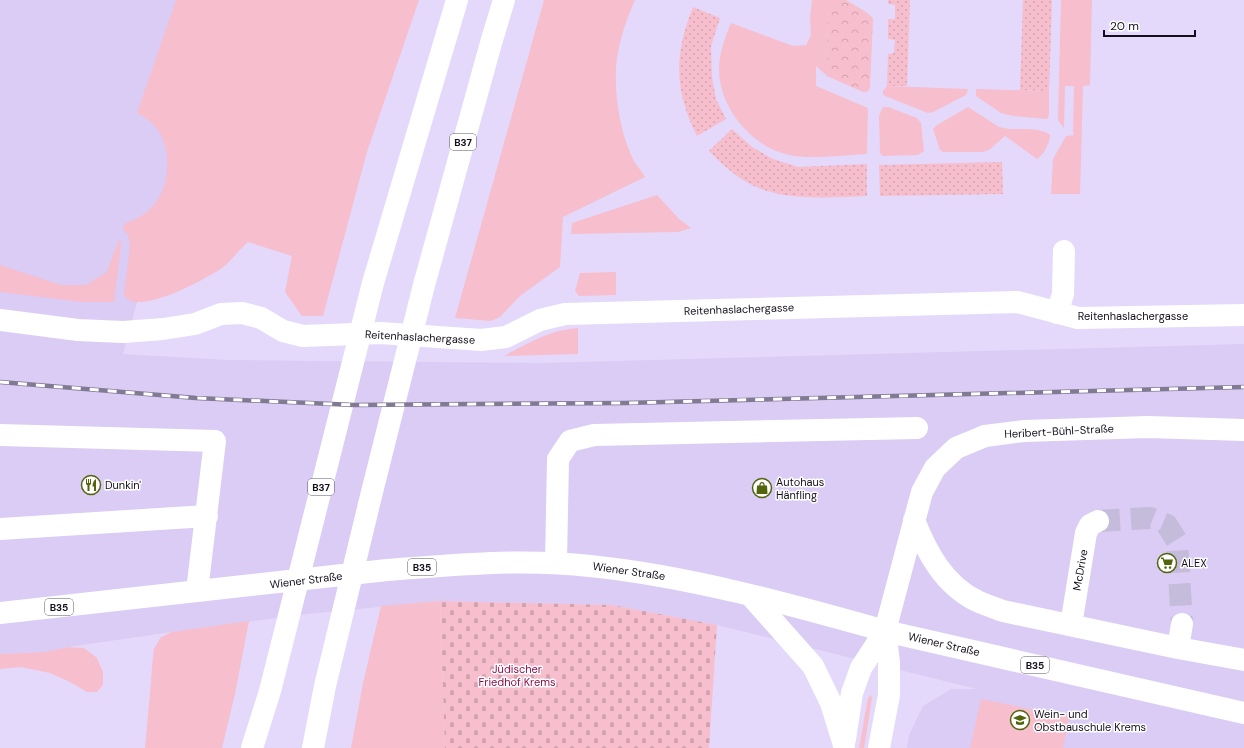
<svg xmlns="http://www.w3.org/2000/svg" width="1244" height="748" viewBox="0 0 1244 748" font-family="'DM Sans',sans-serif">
	<defs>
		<pattern id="cemetery-stones" width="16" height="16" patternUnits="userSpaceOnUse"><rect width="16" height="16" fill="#f7becd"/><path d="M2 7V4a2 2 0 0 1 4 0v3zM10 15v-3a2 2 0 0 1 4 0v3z" fill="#d3a2af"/></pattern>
		<pattern id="park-crowns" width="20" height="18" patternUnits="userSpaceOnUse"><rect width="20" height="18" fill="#f7becd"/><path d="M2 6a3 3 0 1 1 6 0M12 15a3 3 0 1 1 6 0" fill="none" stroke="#d3a2af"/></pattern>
		<pattern id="garden-dots" width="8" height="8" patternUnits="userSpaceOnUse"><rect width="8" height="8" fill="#f7becd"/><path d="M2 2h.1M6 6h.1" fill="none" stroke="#d3a2af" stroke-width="1.8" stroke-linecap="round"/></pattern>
	</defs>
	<rect width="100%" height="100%" fill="#e4d9fb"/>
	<!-- built -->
	<path fill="#daccf4" d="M0,0H219L123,354L226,360L541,363L1244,344V748H907L909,735L923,706L951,689H977L717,625L612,605L440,601L307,614L172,632L68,647L45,652L0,654Z"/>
	<!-- grass -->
	<path fill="#f7becd" d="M176,0H419L367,152L323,316H302L285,292L292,256L248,242C239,250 231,261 222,268C204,280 152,308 131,301C128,300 126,297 124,295L130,246L128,235L123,229L124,224C133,220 142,217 149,210C170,191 173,154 158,130C153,122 144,117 137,113Z
		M544,0H635C627,18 620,38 617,58C613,88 619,129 632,157C635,164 641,170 645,177L563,217L560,267L520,296L500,317L491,321L455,318Z
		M812,0H828L827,76L816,66V86L868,108L867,154C842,155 805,161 782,153C747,142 718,104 719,67C720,51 725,37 731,23L793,46L806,45L811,35L810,17Z
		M1061,0H1092L1090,85L1083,86L1080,194H1051L1053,159L1066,136L1074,135L1073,132L1074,86H1065L1064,128L1058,120Z
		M887,86L968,89L966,95L933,112L928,113L885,96L883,94V91Z
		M976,89L1049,91V115L1048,118L1046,119L1013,116L1001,113L976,96Z
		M883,107H888L917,118L921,123L924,151L918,155L883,156L880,153L879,116Z
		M968,107L999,127C1015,132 1037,125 1050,135C1050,142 1044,155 1037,159L1005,136L989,150L983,152H943L940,150L933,129L937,125Z
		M657,195L679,219L691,228L678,232L571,234L572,223Z
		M119,239L121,244L114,302H82L0,292V265L61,285H86L107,272Z
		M616,272V295L579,296L575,291L580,273Z
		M578,328V354L504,356C528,343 550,330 578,328Z
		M440,601L445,748H351L363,683L381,606Z
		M249,621L235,694L222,748H145L151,681L152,666L154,649L161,637L172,632Z
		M68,647L84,648L97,658L103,672V685L97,692H87L70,682L50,673L21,667L0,669V654L45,652Z
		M871,695L872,698L864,748H859L868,698Z
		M981,699L1069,717L1063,748H970Z"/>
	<!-- cemetery -->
	<path fill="url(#cemetery-stones)" d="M440,601L612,605L717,625L709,748H445Z"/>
	<!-- park -->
	<path fill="url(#park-crowns)" d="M828,0H846L866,12L873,18L870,88L867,92H863L827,76Z"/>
	<!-- garden -->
	<path fill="url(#garden-dots)" d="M888,0H910L907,86H887L888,54L894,53L895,40L888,39V19H895V5L888,4Z
		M1023,0H1052L1049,91L1020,90Z
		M693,7L720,18L711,46L712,77L716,99L726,119L697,136C674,91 674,54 693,7Z
		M732,129L752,147L773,159L798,167L867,164V196C832,197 794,201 761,189C740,181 724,166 709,151Z
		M1002,162L1003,194L880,196L879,165Z"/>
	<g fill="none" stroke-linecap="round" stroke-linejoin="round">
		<!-- minor-tunnel -->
		<path stroke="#c5bbda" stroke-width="22" stroke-dasharray="22 11" stroke-linecap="butt" d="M1098,521L1150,518L1167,525L1177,541L1182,624"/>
		<!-- minor -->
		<path stroke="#fff" stroke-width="22" d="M1057,313L1063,294L1064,251
			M0,320L78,330L123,332L163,329L195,324L221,314L242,313L261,318L283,331L303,336L381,333L481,340L506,337L540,320L565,314L1017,302L1078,318L1244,315
			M0,435L215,441L197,591
			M914,520C927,553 944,585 977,601C986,605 995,608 1003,611L1178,648L1244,660
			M0,529L207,516
			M556,563L558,459L570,441L594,435L917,428
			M1071,625L1086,533L1090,525L1098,521
			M885,631L922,492L935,468L956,448L985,436L1024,431L1148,427L1244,430
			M1178,648L1182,624"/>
		<!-- major -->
		<path stroke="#fff" stroke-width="22" d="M750,595L813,666L831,703L844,745
			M0,613L387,570C454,565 523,558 590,566C688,576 789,604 885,631L1244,713
			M845,739L852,693L861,668L885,631
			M252,748L270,691L373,283L457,0
			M313,748L325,686L371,496L424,285L491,43L504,0
			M879,748L889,695V662L885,631"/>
		<!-- rail casing -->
		<g stroke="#827992" stroke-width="4.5">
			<path id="rail" d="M0,382L196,398L354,405L625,403L1244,387"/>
		</g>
		<!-- rail -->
		<use href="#rail" stroke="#fff" stroke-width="3" stroke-dasharray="9" stroke-linecap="butt"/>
	</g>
	<!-- icons -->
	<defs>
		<g id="restaurant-ring" transform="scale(1)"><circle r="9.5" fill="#fff" stroke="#52640c" stroke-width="1.5"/><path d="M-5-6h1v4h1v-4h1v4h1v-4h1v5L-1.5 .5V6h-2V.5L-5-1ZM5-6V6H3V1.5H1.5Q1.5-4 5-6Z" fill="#52640c"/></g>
		<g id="shop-ring" transform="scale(1)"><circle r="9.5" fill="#fff" stroke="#52640c" stroke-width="1.5"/><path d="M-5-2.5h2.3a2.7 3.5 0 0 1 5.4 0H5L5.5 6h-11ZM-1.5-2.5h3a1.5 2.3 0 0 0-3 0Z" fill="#52640c"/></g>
		<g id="supermarket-ring" transform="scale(1)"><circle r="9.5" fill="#fff" stroke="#52640c" stroke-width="1.5"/><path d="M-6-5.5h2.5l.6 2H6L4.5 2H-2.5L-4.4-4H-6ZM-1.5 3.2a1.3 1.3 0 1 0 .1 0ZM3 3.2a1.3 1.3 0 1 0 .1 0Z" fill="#52640c"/></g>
		<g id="school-ring" transform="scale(1)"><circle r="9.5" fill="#fff" stroke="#52640c" stroke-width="1.5"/><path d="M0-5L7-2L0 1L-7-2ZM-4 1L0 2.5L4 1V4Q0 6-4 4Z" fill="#52640c"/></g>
	</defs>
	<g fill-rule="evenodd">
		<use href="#restaurant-ring" x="91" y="485"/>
		<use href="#shop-ring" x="762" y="488"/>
		<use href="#supermarket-ring" x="1167" y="563"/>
		<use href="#school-ring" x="1020" y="720"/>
	</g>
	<g text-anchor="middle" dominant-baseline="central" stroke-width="3" stroke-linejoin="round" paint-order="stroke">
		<!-- shield labels -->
		<g fill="#fff" stroke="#5a5660" stroke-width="1">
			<rect x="450" y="134" width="26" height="16" rx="3"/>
			<rect x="308" y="479" width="26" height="16" rx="3"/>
			<rect x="408" y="559" width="28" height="16" rx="3"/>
			<rect x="45" y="599" width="28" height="16" rx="3"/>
			<rect x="1021" y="657" width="28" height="16" rx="3"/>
		</g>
		<g font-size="10" font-weight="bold" fill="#140e1c">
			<text x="463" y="142">B37</text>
			<text x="321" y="487">B37</text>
			<text x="422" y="567">B35</text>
			<text x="59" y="607">B35</text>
			<text x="1035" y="665">B35</text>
		</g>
		<!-- street labels -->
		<g font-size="11" fill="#140e1c" stroke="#fff">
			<text transform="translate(739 309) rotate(-2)">Reitenhaslachergasse</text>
			<text x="1133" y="316">Reitenhaslachergasse</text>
			<text transform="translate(420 337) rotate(3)">Reitenhaslachergasse</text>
			<text transform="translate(1059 431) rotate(-3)">Heribert-Bühl-Straße</text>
			<text transform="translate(1080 570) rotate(-80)">McDrive</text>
			<text transform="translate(629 571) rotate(8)">Wiener Straße</text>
			<text transform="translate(306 580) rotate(-7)">Wiener Straße</text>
			<text transform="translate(944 644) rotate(13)">Wiener Straße</text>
		</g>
		<!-- poi labels -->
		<g font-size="11" fill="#140e1c" stroke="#fff" text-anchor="start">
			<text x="776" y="482">Autohaus<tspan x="776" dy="13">Hänfling</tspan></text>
			<text x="105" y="485">Dunkin'</text>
			<text x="1181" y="563">ALEX</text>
			<text x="1034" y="714">Wein- und<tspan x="1034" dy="13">Obstbauschule Krems</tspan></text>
		</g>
		<!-- park labels -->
		<g font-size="11" fill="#8e0d49" stroke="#fff">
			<text x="517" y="669">Jüdischer<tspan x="517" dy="13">Friedhof Krems</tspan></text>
		</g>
	</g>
	<!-- scale -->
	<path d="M1104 30v6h91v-6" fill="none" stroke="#140e1c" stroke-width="2"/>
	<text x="1110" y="30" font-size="12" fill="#140e1c" stroke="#ffffff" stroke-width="3" paint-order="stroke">20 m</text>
</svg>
